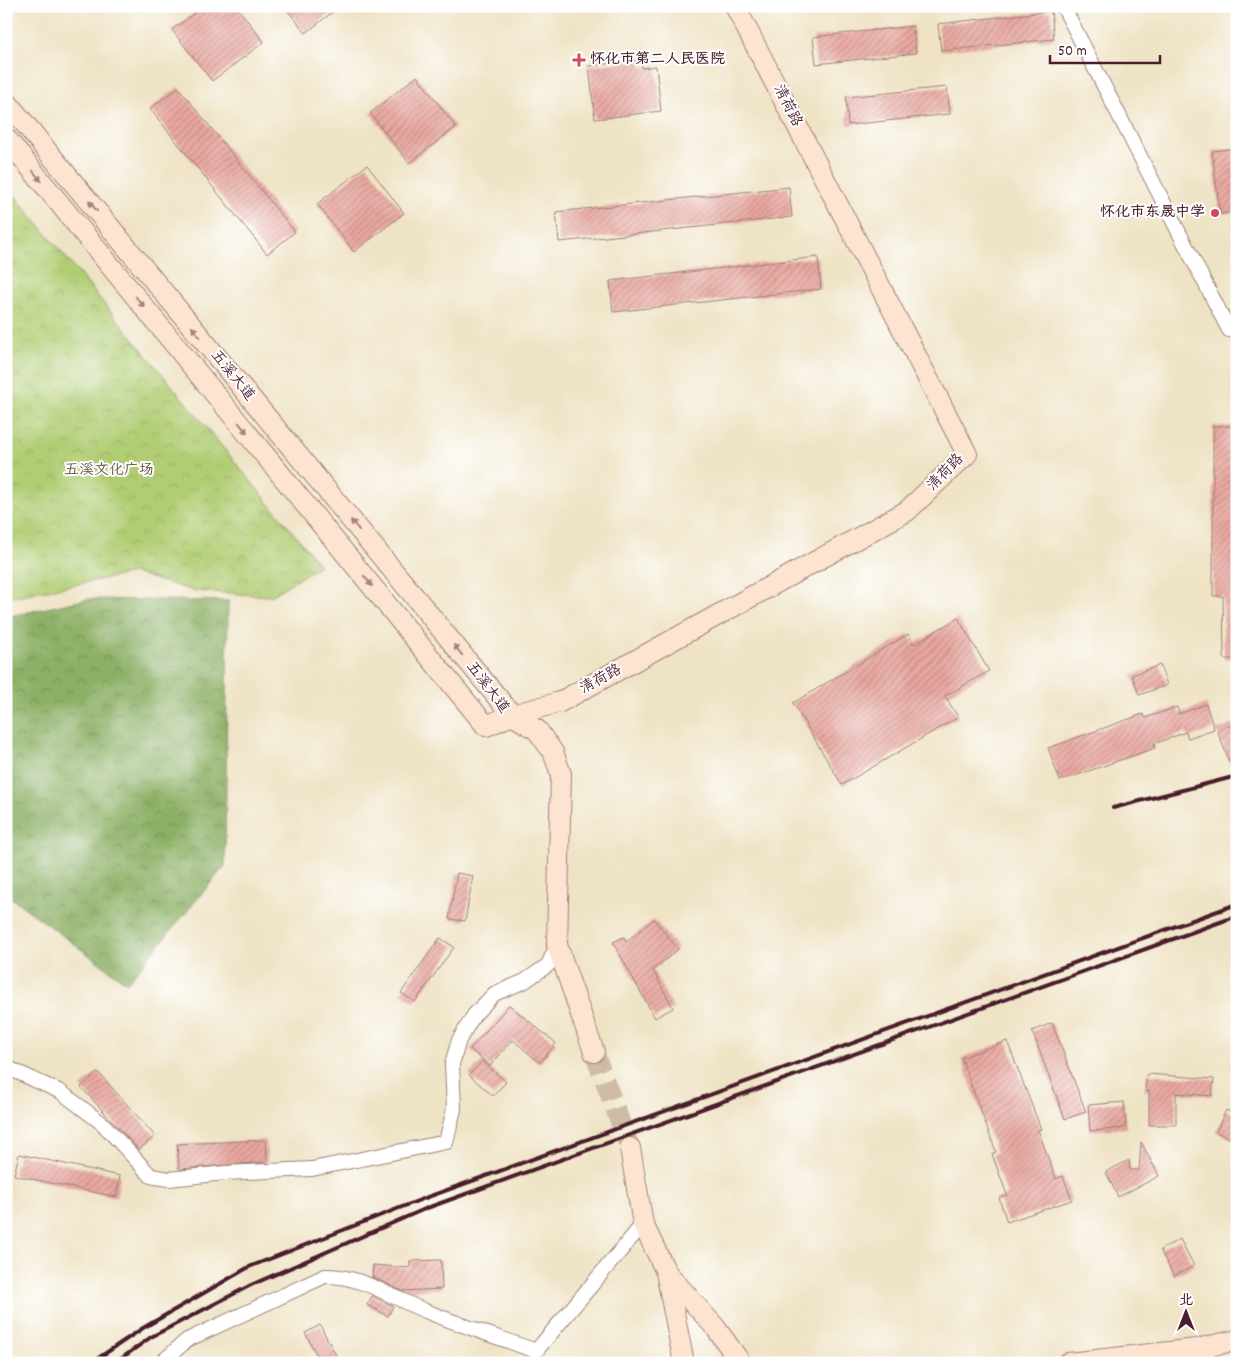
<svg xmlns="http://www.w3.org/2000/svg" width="1243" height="1369" viewBox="0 0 1243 1369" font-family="Dekko,'LXGW WenKai TC',sans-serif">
	<defs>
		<pattern id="forest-crowns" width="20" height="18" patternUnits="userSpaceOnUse" patternTransform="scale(1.25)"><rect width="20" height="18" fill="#8cb065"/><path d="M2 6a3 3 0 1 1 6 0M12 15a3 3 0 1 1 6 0" fill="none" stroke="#748f53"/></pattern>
		<pattern id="park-crowns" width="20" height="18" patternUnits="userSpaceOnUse" patternTransform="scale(1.25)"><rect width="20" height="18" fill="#b1cd73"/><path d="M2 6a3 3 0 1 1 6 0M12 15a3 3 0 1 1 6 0" fill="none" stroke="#9ab064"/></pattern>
		<pattern id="building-hatch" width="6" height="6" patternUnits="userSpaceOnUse" patternTransform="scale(1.25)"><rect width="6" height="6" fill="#e9a8a0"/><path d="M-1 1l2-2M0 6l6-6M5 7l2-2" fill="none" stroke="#bf8883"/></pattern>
	</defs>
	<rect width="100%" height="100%" fill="#fff"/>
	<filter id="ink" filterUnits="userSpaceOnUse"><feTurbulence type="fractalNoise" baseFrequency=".02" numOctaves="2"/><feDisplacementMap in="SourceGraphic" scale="10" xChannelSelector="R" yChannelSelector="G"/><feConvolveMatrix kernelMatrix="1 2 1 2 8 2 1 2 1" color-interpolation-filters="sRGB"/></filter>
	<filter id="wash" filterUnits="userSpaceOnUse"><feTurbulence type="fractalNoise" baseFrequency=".0096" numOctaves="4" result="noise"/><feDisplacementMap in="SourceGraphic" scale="20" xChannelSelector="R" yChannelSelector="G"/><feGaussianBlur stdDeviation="1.12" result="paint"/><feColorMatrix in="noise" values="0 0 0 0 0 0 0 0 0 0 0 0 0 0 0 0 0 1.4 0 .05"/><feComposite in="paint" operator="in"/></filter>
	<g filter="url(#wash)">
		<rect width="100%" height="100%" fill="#efe3c5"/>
		<!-- forest -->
		<path fill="url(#forest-crowns)" stroke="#6b6848" d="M88,599L228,601L225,866L127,983L6,894V617Z"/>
		<!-- park -->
		<path fill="url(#park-crowns)" stroke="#7e764f" d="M6,185L320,565L271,596L194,591L134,573L6,598Z"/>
		<g id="blocks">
			<!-- building -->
			<path fill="url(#building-hatch)" d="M203,6H236L264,42L212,81L172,30Z
				M284,6H340L306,33Z
				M1051,11L1054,39L941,51L938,24Z
				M913,26L916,53L816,64L813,37Z
				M641,60L642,68L656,66L661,111L595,119L589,66Z
				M417,76L456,127L409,163L370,113Z
				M178,87L295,232L267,254L150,109Z
				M947,87L950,114L848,125L846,97Z
				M1237,148V212L1220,214L1212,151Z
				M367,165L404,213L354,252L317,204Z
				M789,187L792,217L559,242L556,212Z
				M818,257L821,289L613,312L610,281Z
				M1213,426H1237V659H1224L1223,596H1213Z
				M958,618L989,671L945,696L958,717L842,785L793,703L908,634L914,644Z
				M1160,665L1167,685L1139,695L1132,675Z
				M1206,704L1214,729L1188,738L1186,732L1154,744L1155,748L1060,781L1048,748L1143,714L1145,718L1177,707L1179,714Z
				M1237,723V779H1236L1217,730Z
				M457,873L473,876L465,921L449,919Z
				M654,919L678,949L653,970L673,1008L655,1018L613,942L624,937L626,942Z
				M440,938L454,947L415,1002L401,993Z
				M509,1005L556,1043L540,1063L513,1040L490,1066L470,1049Z
				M1052,1023L1086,1112L1065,1119L1032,1031Z
				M1007,1041L1041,1129L1038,1130L1056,1179L1063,1176L1072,1200L1007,1222L999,1198L1007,1195L992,1154L996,1152L961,1058Z
				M482,1061L506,1082L493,1096L469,1075Z
				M98,1072L155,1136L139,1150L81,1087Z
				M1147,1074L1214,1079L1212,1096L1176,1093V1125H1149V1091H1145Z
				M1124,1102L1126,1128L1090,1131L1088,1105Z
				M1226,1110L1237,1115V1141L1216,1132Z
				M266,1140L267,1162L179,1169L177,1144Z
				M1141,1142L1159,1176L1118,1197L1106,1172L1129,1160L1130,1170H1139Z
				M19,1154L120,1176L116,1197L14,1175Z
				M1180,1239L1194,1266L1174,1276L1160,1250Z
				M441,1260L442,1289L402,1291L372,1277L373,1265L410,1268V1261Z
				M372,1296L393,1306L388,1316L367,1305Z
				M320,1325L338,1359L331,1363H321L305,1333Z"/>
		</g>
	</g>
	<g filter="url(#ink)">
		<use href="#blocks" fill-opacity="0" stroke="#9c8178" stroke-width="1"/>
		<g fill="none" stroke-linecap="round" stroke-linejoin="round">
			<!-- secondary-tunnel -->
			<path stroke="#cebca6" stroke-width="20" stroke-dasharray="20 10" stroke-linecap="butt" d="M594,1052L630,1148"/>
			<!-- street casing -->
			<g stroke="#9c8178" stroke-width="16">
				<path id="street" d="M1063,6L1229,330
					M6,1067L61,1092L103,1124L151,1176L169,1179L225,1173L312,1169L446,1142L454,1109L452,1064L459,1040L474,1015L494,994L525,981L548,965L557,945
					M161,1363L187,1340L325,1276C362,1275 394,1299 428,1312C463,1326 500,1338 536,1351L643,1224"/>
			</g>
			<!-- secondary casing -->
			<g stroke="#9c8178" stroke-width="22">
				<path id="secondary" d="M6,101L512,715L537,730L553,752L561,774L557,945L594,1052
					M6,138L486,726L512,715L560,702L907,511L967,454L735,6
					M630,1148L643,1224L666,1272L684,1363
					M666,1272L715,1327L741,1363
					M1068,1363L1197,1349L1237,1340"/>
			</g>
			<!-- street -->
			<use href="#street" stroke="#fff" stroke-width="14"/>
			<!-- secondary -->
			<use href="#secondary" stroke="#fde4d1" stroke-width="20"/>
			<!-- rail -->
			<path stroke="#4a1f2b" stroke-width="4" d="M1113,808L1237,776
				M91,1363L143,1328L249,1267L425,1198L1237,904
				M115,1363L151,1337L251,1285L427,1208L1237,916"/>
		</g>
		<!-- one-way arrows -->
		<defs><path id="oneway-solid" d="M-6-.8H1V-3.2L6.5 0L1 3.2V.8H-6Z" transform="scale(1.25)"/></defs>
		<g fill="#a4827e">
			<use href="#oneway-solid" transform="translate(37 176) rotate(51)"/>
			<use href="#oneway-solid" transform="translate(93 206) rotate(-129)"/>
			<use href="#oneway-solid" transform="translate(140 302) rotate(51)"/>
			<use href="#oneway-solid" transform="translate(196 332) rotate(-129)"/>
			<use href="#oneway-solid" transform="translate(243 428) rotate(51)"/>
			<use href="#oneway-solid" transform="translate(355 525) rotate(-129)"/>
			<use href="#oneway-solid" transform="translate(368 581) rotate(51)"/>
			<use href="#oneway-solid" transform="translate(458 650) rotate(-129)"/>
		</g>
	</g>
	<!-- markers -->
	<g fill="#d1495b" stroke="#fff" stroke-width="2">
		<path d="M576.5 52.5h5v5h5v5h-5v5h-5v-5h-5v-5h5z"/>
		<circle cx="1215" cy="213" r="5"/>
	</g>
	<g text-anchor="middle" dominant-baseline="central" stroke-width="4" stroke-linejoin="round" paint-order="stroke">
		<!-- poi labels -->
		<g font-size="15" font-weight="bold" fill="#4a1f2b" stroke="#fff" text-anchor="start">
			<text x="590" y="60">怀化市第二人民医院</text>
			<text x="1205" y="213" text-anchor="end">怀化市东晟中学</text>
		</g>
		<!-- street labels -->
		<g font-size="15" fill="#4a1f2b" stroke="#fff">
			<text transform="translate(787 106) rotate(63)">清荷路</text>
			<text transform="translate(232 376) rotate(51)">五溪大道</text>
			<text transform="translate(946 473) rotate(-46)">清荷路</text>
			<text transform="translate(601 680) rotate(-29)">清荷路</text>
			<text transform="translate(487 688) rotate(53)">五溪大道</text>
		</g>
		<!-- park labels -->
		<g font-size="15" fill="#695341" stroke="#fff">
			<text x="109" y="471">五溪文化广场</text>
		</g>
	</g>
	<!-- margin -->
	<rect width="1243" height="1369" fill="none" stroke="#fff" stroke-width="25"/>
	<!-- north arrow -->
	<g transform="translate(1186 1312)" stroke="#ffffff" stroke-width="4" paint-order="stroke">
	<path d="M0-4L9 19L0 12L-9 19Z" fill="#4a1f2b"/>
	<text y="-8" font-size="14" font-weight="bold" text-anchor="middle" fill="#4a1f2b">北</text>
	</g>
	<!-- scale -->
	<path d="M1050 55v8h110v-8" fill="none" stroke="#4a1f2b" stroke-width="2.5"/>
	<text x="1058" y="55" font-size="15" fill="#4a1f2b" stroke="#ffffff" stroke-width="4" paint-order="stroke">50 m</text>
</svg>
